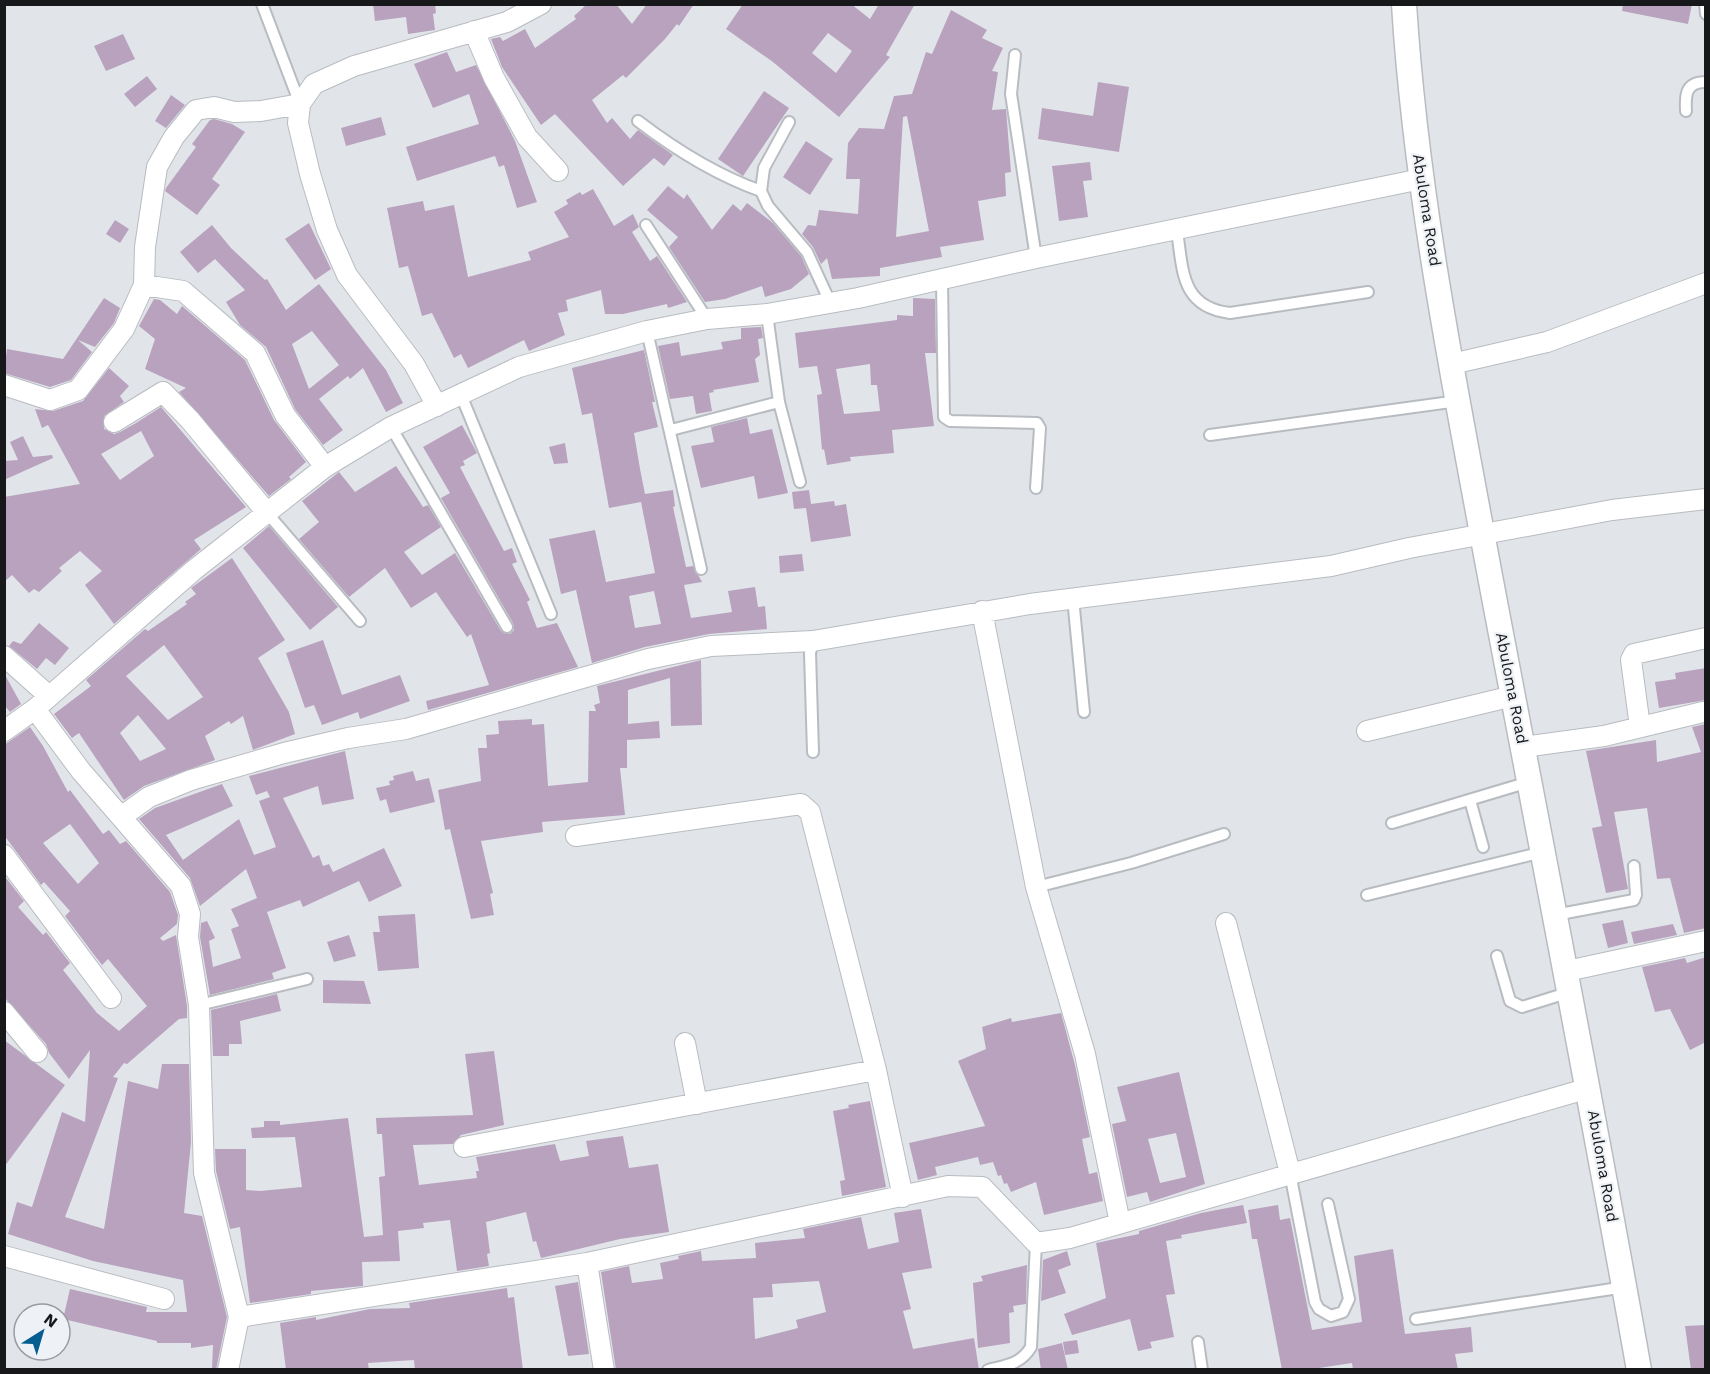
<svg xmlns="http://www.w3.org/2000/svg" width="1710" height="1374" viewBox="0 0 1710 1374" font-family="'Work Sans',sans-serif">
	<rect width="100%" height="100%" fill="#e1e5ea"/>
	<!-- building -->
	<path fill="#b8a2be" fill-rule="evenodd" d="M373,4H435L436,13L433,14L435,30L408,34L406,17L375,21Z
		M587,4H616L632,24L647,4H694L679,26L677,24L665,39L626,78L623,75L592,100L607,123L612,118L630,139L638,130L673,155L664,166L654,158L623,186L555,114L541,125L502,67L491,39L500,37L503,41L525,29L535,48L576,19L574,16Z
		M743,4H851L870,19L879,4H915L886,55L890,57L839,117L773,62L726,29ZM828,33L852,51L836,73L812,53Z
		M1623,4H1692L1688,24L1622,11Z
		M951,10L987,30L982,38L1003,48L992,71L998,72L992,110L1006,109L1011,172L1005,173L1006,196L978,201L984,240L940,247L942,257L880,268V276L832,279L827,258L821,264L813,247L802,234L808,225L816,226L819,210L858,214L860,179H846L848,143L859,128L884,129L894,96L912,94L926,52L932,54ZM907,116L929,231L896,237L903,117Z
		M123,34L135,59L106,71L94,46Z
		M447,52L456,72L476,65L515,141L537,202L517,208L504,165L499,167L495,156L417,181L406,147L479,124L469,94L433,108L414,64Z
		M147,76L157,89L135,107L124,94Z
		M1098,82L1129,87L1119,152L1038,139L1042,108L1093,116Z
		M764,91L789,108L743,176L718,159Z
		M171,95L185,105L166,128L155,121Z
		M381,117L386,135L346,146L341,128Z
		M214,119L232,124L245,132L212,179L220,185L197,215L165,191L166,188L196,147L192,144L210,120Z
		M806,141L833,159L810,195L783,177Z
		M1090,162L1092,180L1083,181L1088,217L1059,221L1052,166Z
		M668,186L684,199L687,194L712,230L733,204L741,211L747,203L773,223L801,256L809,274L791,289L765,297L762,286L725,299L705,302L669,247L678,237L647,210Z
		M593,189L614,226L633,214L639,227L632,232L650,261L657,256L687,302L668,308L667,304L623,314H605L601,290L566,300L568,311L558,313L565,335L529,351L524,340L468,368L461,354L454,358L432,313L422,316L408,266L399,268L387,208L423,201L425,211L454,205L468,277L531,260L528,252L569,237L554,212L568,204L566,200L580,192L582,195Z
		M115,220L129,229L120,243L106,234Z
		M309,223L331,269L315,280L285,239Z
		M212,225L231,248L265,280L267,279L286,310L319,284L386,370L403,403L386,412L363,368L350,379L348,376L319,399L343,430L323,445L295,409L266,347L240,325L226,302L245,290L215,259L198,273L180,252ZM312,331L339,365L309,389L292,344Z
		M104,298L120,308L114,323L95,347L78,340L92,352L71,380L50,387L4,373L7,349L63,359Z
		M913,298L935,299L936,353H925L934,426L892,430L894,453L850,457L851,461L827,465L824,449L822,450L817,395L822,394L817,366L799,368L795,333L897,320V315L913,316ZM870,364L871,385H877L880,411L844,414L836,369Z
		M154,299L160,300L177,314L182,306L245,360L274,420L306,462L289,477L291,479L269,496L179,392L186,388L145,369L155,339L139,326Z
		M761,327L763,338L758,339L760,355L755,359L759,382L713,390L714,392L709,393L712,411L696,414L693,396L670,399L658,346L679,342L681,356L723,349L721,342L741,339V328Z
		M644,350L655,402H652L658,427L634,433L640,469L645,494L673,490L675,506L673,507L686,567L693,566L702,582L684,585L691,618L732,612L728,591L755,587L758,607L765,606L767,629L709,634L645,647L592,663L576,590L561,594L549,539L595,530L606,582L655,573L641,502L609,508L592,413L582,415L572,368ZM654,591L661,624L635,628L629,596Z
		M109,368L129,386L120,396L124,402L104,416V429L114,434L120,432L136,423L137,426L136,423L161,407L246,507L194,540L201,549L114,624L85,585L102,571L80,551L59,568L62,571L39,592L34,589L29,593L12,575L4,582V497L80,484L48,425L42,428L35,409L53,411L83,401ZM141,431L154,456L120,480L101,454Z
		M747,418L750,434L772,429L788,493L758,499L754,476L701,488L691,446L714,442L711,427Z
		M462,425L477,453L463,461L465,465L460,467L504,551L512,548L517,562L512,564L530,600L527,602L537,628L557,623L578,667L428,710L426,701L489,685L471,634L467,637L436,592L411,608L385,568L349,597L299,539L319,522L302,501L339,472L355,492L396,466L423,507L428,505L441,527L404,552L422,575L455,553L501,631L510,634L514,630L513,623L441,498L450,493L423,447Z
		M23,436L33,457L52,455L53,458L4,480V461L18,460L10,442Z
		M565,443L568,463L554,464L549,447Z
		M809,490L811,504L834,501L835,506L846,504L851,536L811,542L806,508L794,509L792,492Z
		M269,526L338,607L310,630L243,548Z
		M802,554L804,571L780,573L779,556Z
		M232,558L285,640L258,658L289,712L295,734L253,750L243,716L231,724L229,721L205,736L215,760L144,786L124,800L79,733L72,738L54,714L91,686L86,680L145,629L148,631L187,604L185,602L196,594L191,588ZM164,645L203,697L168,720L126,676ZM138,715L166,749L140,761L120,733Z
		M39,623L69,648L55,665L46,658L37,669L9,646L13,641L21,644Z
		M323,640L342,695L400,675L410,701L360,719L358,712L322,725L314,705L305,708L286,653Z
		M701,660L702,725L671,726L670,678L628,690V724L659,721L660,738L627,740V768H620L625,815L542,822L543,832L481,841L493,893L490,894L494,915L471,919L450,829L445,830L438,790L481,781L478,748H487L486,735L499,734L498,721L532,719V725L544,724L548,786L588,782L589,711H596L594,705L600,703L597,686Z
		M1706,668V700L1659,708L1655,682L1676,679L1675,673Z
		M4,673L21,704L10,712L4,705Z
		M1706,724V928L1684,933L1670,878L1657,879L1647,808L1614,812L1628,889L1606,893L1592,828L1602,826L1586,751L1656,740L1657,762L1701,752L1692,727Z
		M30,727L43,746L68,792L70,790L103,834L109,830L120,844L126,841L170,892L178,915L177,924L160,938L163,941L176,935L187,1006V1018L179,1019L127,1064L124,1063L113,1077L118,1078L65,1217L104,1229L128,1081L158,1089L162,1064H189L191,1142L184,1213L202,1216L227,1317L216,1370H212L213,1345L191,1348V1343H157V1341L63,1319L70,1289L147,1307L146,1312H187L183,1280L93,1261L8,1234L17,1202L32,1207L62,1112L85,1122L90,1050L69,1079L49,1053L46,1044L4,997V880L6,878L24,901L18,907L43,935L46,932L70,963L63,970L97,1013L119,1031L147,1006L108,959L102,965L95,956L65,916L70,911L44,882L41,885L4,835V745ZM70,824L99,863L78,884L43,843Z
		M345,751L354,799L322,805L318,786L283,798L313,858L319,855L323,866L329,864L333,872L384,848L402,886L369,902L359,881L303,907L300,900L267,912L286,968L272,973L274,979L210,995L200,937L201,923L207,921L215,938L209,941L213,967L241,958L231,929L239,926L231,909L257,898L246,869L200,906L190,878L139,819L155,808L222,784L233,806L166,835L183,860L239,819L254,855L276,847L259,801L270,797L267,791L256,795L249,776Z
		M413,771L416,781L429,778L435,802L390,813L386,799L380,801L376,788L390,785L389,781L394,780L393,776Z
		M415,914L419,968L378,971L373,932H380L378,916Z
		M1623,920L1628,943L1608,948L1602,924Z
		M1673,924L1677,935L1634,944L1631,932Z
		M349,935L356,956L334,962L327,942Z
		M1706,957V1042L1690,1050L1670,1009L1655,1012L1642,967L1685,958L1687,963Z
		M323,980L364,981L371,1004L323,1003Z
		M277,994L281,1011L240,1021L242,1044H229V1056H213L211,1010Z
		M1061,1013L1075,1065L1090,1137L1082,1139L1089,1174L1097,1172L1103,1201L1044,1215L1036,1182L1011,1192L1007,1183L1004,1184L1001,1175L998,1176L993,1162L980,1165L978,1157L935,1167L937,1175L918,1180L909,1143L985,1126L958,1061L986,1049L982,1027L1011,1018L1012,1022Z
		M4,1040L65,1085L4,1167Z
		M494,1051L504,1125L461,1135L453,1144L413,1145L419,1185L477,1178L476,1171H479L476,1157L555,1144L560,1161L589,1156L586,1141L623,1136L629,1168L658,1164L669,1232L620,1239L541,1258L536,1241L533,1242L526,1212L486,1222L490,1253L487,1254L489,1266L457,1271L450,1220L423,1223L424,1228L398,1231L400,1261L362,1262L363,1286L311,1291V1294L250,1303L240,1227L230,1229L216,1171L215,1149H246V1190L260,1191L302,1187L295,1137L252,1138L251,1128L264,1127V1121H280V1125L348,1118L364,1237L383,1235L379,1177L385,1176L382,1134H377L376,1118L473,1115L465,1054Z
		M1179,1072L1205,1184L1150,1202L1147,1192L1127,1197L1112,1124L1126,1121L1117,1087ZM1176,1133L1186,1177L1160,1183L1148,1139Z
		M870,1101L886,1187L842,1196L840,1181L845,1180L833,1111L849,1108L848,1105Z
		M1243,1205L1247,1223L1181,1235L1182,1238L1166,1241L1175,1294L1166,1295L1174,1337L1150,1342L1152,1348L1138,1351L1130,1319L1072,1335L1064,1314L1106,1298L1096,1243L1139,1234V1231L1201,1213Z
		M1278,1205L1280,1220L1290,1218L1312,1330L1362,1322L1354,1256L1393,1249L1405,1334L1471,1327L1473,1352L1455,1354L1458,1370H1353L1352,1363L1306,1370H1282L1257,1239H1252L1248,1210Z
		M921,1209L932,1268L902,1273L911,1309L903,1311L913,1349L974,1338L979,1370H616L601,1272L629,1266L632,1283L663,1279L660,1263L679,1259L678,1256L701,1251L702,1261L756,1258L755,1243L805,1238L803,1229L861,1217L868,1249L899,1242L894,1213ZM819,1281L826,1312L796,1320L798,1328L755,1339L753,1298L773,1297L772,1284Z
		M1067,1251L1071,1265L1058,1270L1066,1293L1041,1301L1043,1260Z
		M1027,1265L1026,1304L1013,1306L1014,1312L1009,1313L1010,1343L978,1348L973,1283L983,1281L981,1276Z
		M578,1282L589,1354L568,1356L555,1286Z
		M507,1288L508,1298L514,1297L523,1370H415L414,1360L368,1363L369,1370H286L280,1323L316,1317V1320L370,1309L410,1308L409,1303Z
		M1706,1325V1370H1691L1685,1326Z
		M1077,1340L1079,1353L1065,1355L1063,1342Z
		M1062,1343L1068,1370H1041L1038,1349Z"/>
	<g fill="none" stroke-linecap="round" stroke-linejoin="round">
		<!-- service casing -->
		<g stroke="#b8bcc1" stroke-width="14">
			<path id="service" d="M262,4L300,104
				M1705,4L1706,14
				M1015,55L1011,94L1036,258
				M1686,111C1685,94 1686,82 1706,82
				M638,121C676,150 716,175 761,191
				M789,122L764,168L761,191L768,206L807,252L830,302
				M646,225L707,319
				M1177,231C1183,271 1181,307 1230,313L1368,292
				M942,281L944,417L950,421L1037,423L1040,428L1036,488
				M767,314L779,402L800,482
				M647,331L701,569
				M461,395L551,614
				M391,427L507,627
				M671,430L779,402
				M1210,435L1458,401
				M268,514L360,621
				M1073,598L1084,712
				M813,752L810,653L813,641
				M1470,800L1483,847
				M1392,823L1529,782
				M1036,887L1131,863L1224,834
				M1367,895L1543,852
				M1555,915L1634,900L1636,895L1634,866
				M1497,956L1510,1001L1522,1007L1570,992
				M199,1005L307,979
				M1290,1173L1315,1302L1319,1309L1331,1316L1343,1312L1349,1299L1328,1204
				M1416,1319L1625,1287
				M1198,1342L1202,1370
				M988,1370C1007,1365 1021,1364 1031,1347L1036,1243"/>
		</g>
		<!-- minor casing -->
		<g stroke="#b8bcc1" stroke-width="22">
			<path id="minor" d="M474,31L494,78L527,137L558,171
				M144,285L183,291L255,353L285,415L325,467
				M1452,364L1547,342L1706,283
				M4,385L50,400L78,390L124,329L144,285L145,247L157,167L174,137L196,110L214,107L234,112L261,111L300,104
				M437,406L414,364L347,275L327,230L310,174L298,123L300,104L314,84L354,66L507,22L541,4
				M114,422L163,392L190,420L268,514
				M982,611L1036,887L1085,1054L1120,1223
				M4,656L49,696
				M35,709L81,771L181,886L190,914L188,937L199,1005L204,1173L239,1317L228,1370
				M1640,727L1631,660L1634,654L1706,638
				M4,731L35,709L194,570L325,467L391,427L519,367L647,331L707,319L767,314L858,298L1036,258L1421,179
				M1367,731L1513,696
				M1523,747L1604,736L1703,712
				M121,817L149,797L191,780L284,753L348,738L406,729L648,659L711,646L813,641L1030,604L1331,566L1409,548L1612,510L1706,499
				M576,836L801,804L810,812L876,1070L903,1197
				M4,855L111,998
				M1226,923L1290,1173
				M1567,971L1706,941
				M4,1012L37,1052
				M685,1043L697,1104
				M464,1147L876,1070
				M4,1256L164,1299
				M587,1263L604,1370
				M239,1317L587,1263L948,1186L982,1187L1036,1243L1070,1238L1589,1088"/>
		</g>
		<!-- tertiary casing -->
		<g stroke="#b8bcc1" stroke-width="27">
			<path id="tertiary" d="M1404,4C1416,196 1455,387 1490,576C1540,840 1592,1104 1639,1370"/>
		</g>
		<!-- service -->
		<use href="#service" stroke="#fff" stroke-width="10"/>
		<!-- minor -->
		<use href="#minor" stroke="#fff" stroke-width="20"/>
		<!-- tertiary -->
		<use href="#tertiary" stroke="#fff" stroke-width="24"/>
	</g>
	<g text-anchor="middle" dominant-baseline="central" stroke-width="4.5" stroke-linejoin="round" paint-order="stroke">
		<!-- street labels -->
		<g font-size="16" fill="#17181a" stroke="#eef2f7">
			<text transform="translate(1427 210) rotate(81)">Abuloma Road</text>
			<text transform="translate(1512 688) rotate(79)">Abuloma Road</text>
			<text transform="translate(1603 1166) rotate(80)">Abuloma Road</text>
		</g>
	</g>
	<!-- border -->
	<rect width="1710" height="1374" fill="none" stroke="#17181a" stroke-width="12"/>
	<!-- north arrow -->
	<g transform="translate(42 1332) rotate(37)"><circle r="28" fill="#eef2f7" stroke="#989b9f" stroke-width="1.5"/>
	<path d="M0-4.5L10 22L0 15L-10 22Z" fill="#055e8f"/>
	<text y="-9" font-size="16" font-weight="bold" text-anchor="middle" fill="#17181a">N</text>
	</g>
</svg>
